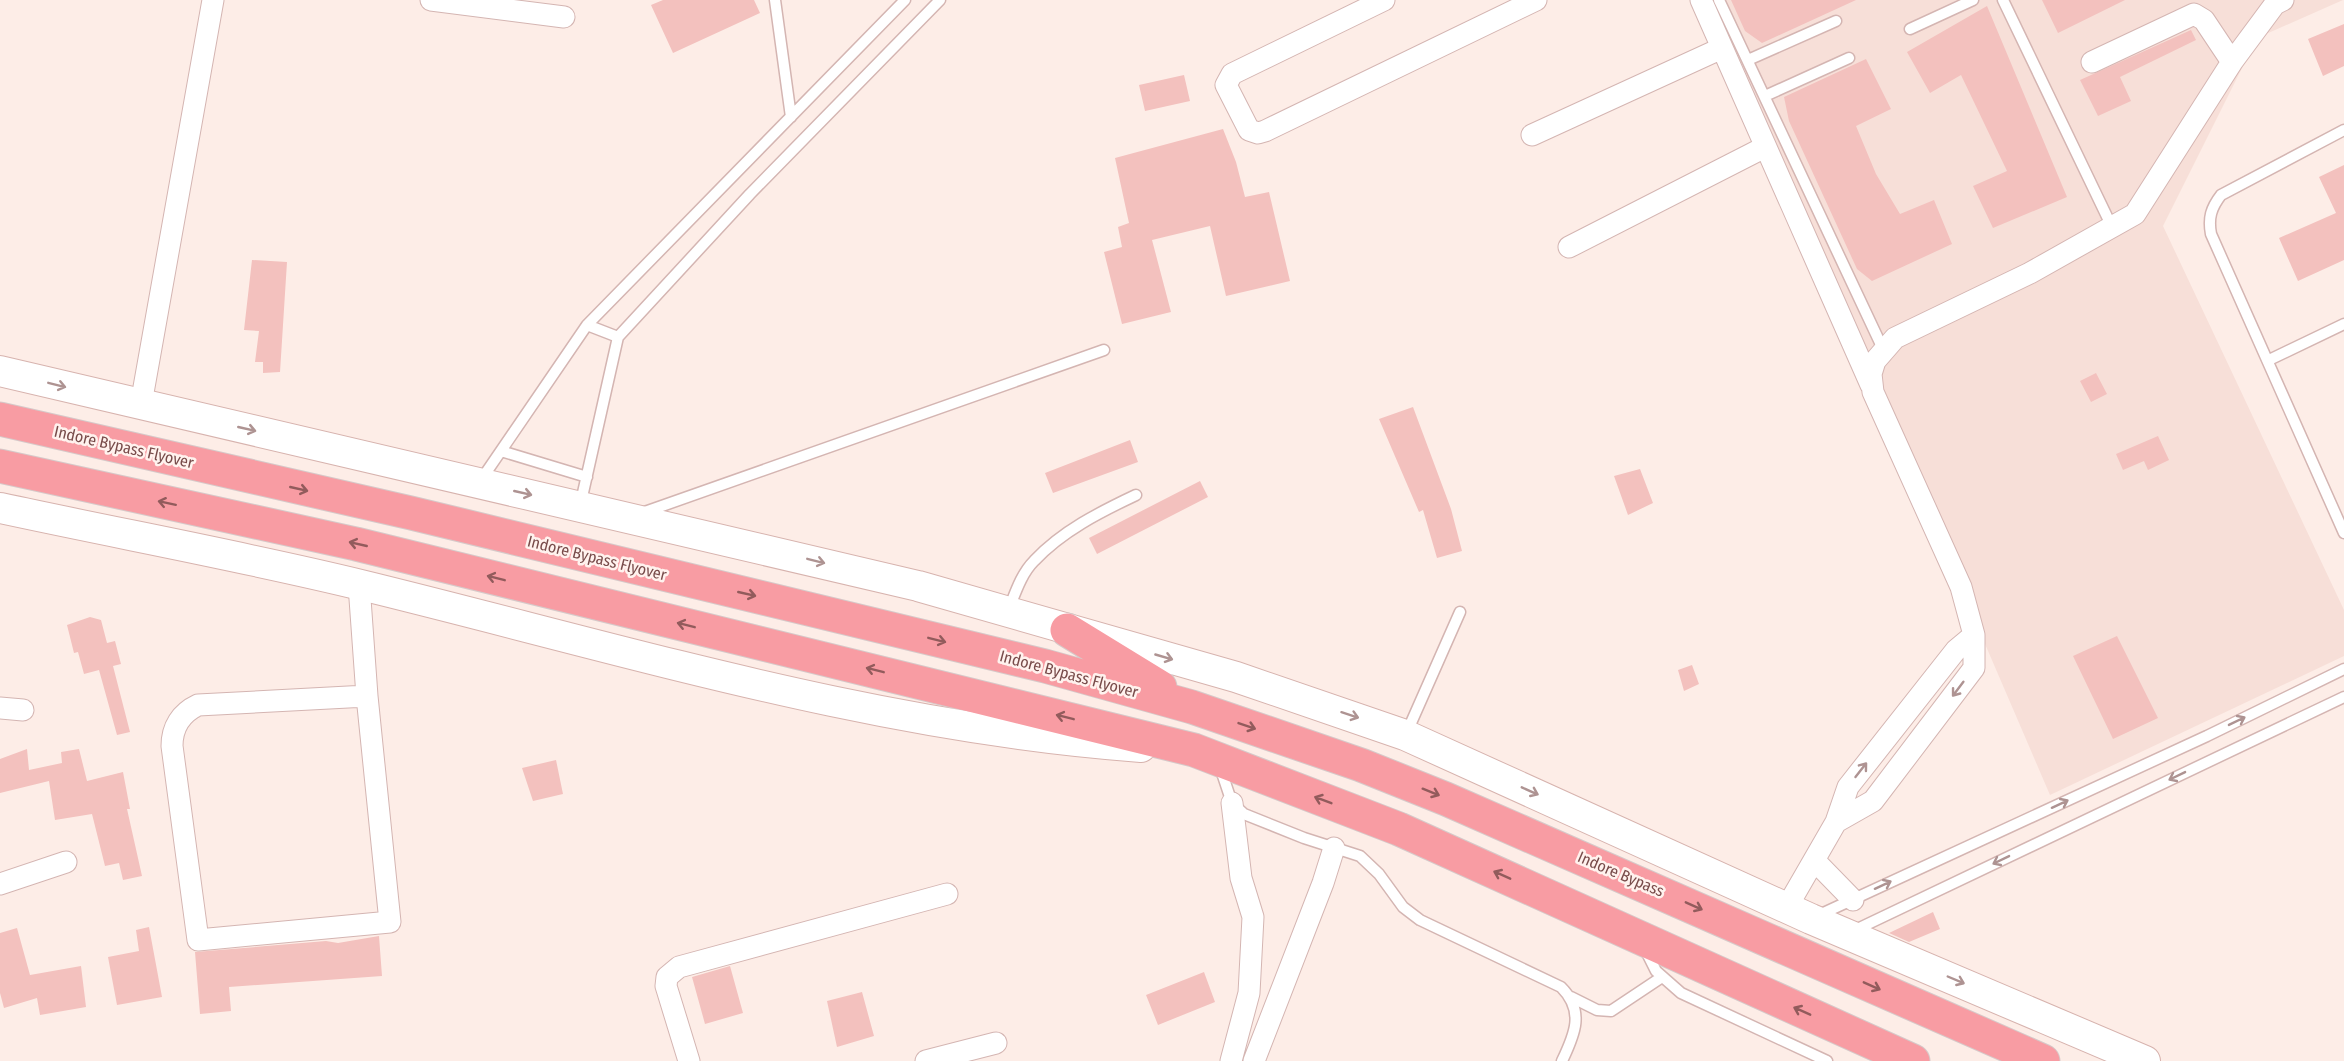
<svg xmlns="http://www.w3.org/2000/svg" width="2344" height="1061" viewBox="0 0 2344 1061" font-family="'Fira Sans Condensed',sans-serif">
	<rect width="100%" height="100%" fill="#fdede7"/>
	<!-- residential -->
	<path fill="#f7dfd8" d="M1708,0H2343L2257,38L2163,226L2344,610V656L2050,795Z"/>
	<!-- building -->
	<path fill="#f3c1be" d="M663,0H754L760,13L673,53L651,5Z
		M1731,0H1856L1762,43L1745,31Z
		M2042,0H2125L2058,33Z
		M1987,6L2067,197L1993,228L1973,186L2007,171L1961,75L1930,93L1907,52Z
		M2344,24V66L2323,76L2308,39Z
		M2191,30L2196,40L2120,77L2131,101L2098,116L2080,80Z
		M1866,59L1891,109L1856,126L1876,174L1900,214L1934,200L1952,244L1872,281L1857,269L1789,121L1784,97Z
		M1184,75L1190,101L1145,111L1139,85Z
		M1223,129L1236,162L1245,197L1269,192L1290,281L1226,296L1210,226L1152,240L1171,312L1122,324L1104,252L1122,247L1118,227L1129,223L1115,158Z
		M2344,165V260L2298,281L2279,238L2336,213L2319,177Z
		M252,260L287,262L280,372L263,373V362H255L259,331L244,330Z
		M2096,373L2107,394L2091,402L2080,381Z
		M1413,407L1451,509L1462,551L1437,558L1423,510L1419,512L1379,419Z
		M2158,436L2169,460L2148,470L2144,461L2123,470L2116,454Z
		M1130,440L1138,462L1053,493L1045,473Z
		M1640,469L1653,503L1628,515L1614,476Z
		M1200,481L1208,497L1097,554L1089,538Z
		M90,617L101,620L107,643L115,641L121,664L113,666L130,732L117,735L99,670L84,674L78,652L74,653L67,625Z
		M2117,636L2158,718L2113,739L2073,656Z
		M1692,665L1699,684L1684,691L1678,670Z
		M27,749L29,770L62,763L61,752L79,749L87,781L123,772L130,809H127L142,876L123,880L119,863L105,866L92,814L55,820L49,781L0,793V759Z
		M556,760L563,794L533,801L522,768Z
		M1933,912L1940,929L1909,942L1889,933Z
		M149,927L162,997L117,1005L108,957L139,951L136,930Z
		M17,928L30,975L81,966L86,1007L40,1015L37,998L4,1008L0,993V933Z
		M379,936L382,976L229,987L231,1011L200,1014L195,952L326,941L338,943Z
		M730,966L743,1013L705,1024L692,977Z
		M1204,972L1215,1002L1158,1025L1146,995Z
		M862,992L874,1036L837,1047L827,1001Z"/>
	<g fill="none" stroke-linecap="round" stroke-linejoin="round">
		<!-- lane casing -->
		<g stroke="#d4b5b2" stroke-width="13">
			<path id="lane" d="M775,0L791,117
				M1719,0L1883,349
				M2003,0L2112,227
				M1910,29L1973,0
				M1748,60L1836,21
				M1765,96L1849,58
				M2344,130L2221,195C2211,208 2208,218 2211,234L2344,533
				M587,325L618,337L750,194L940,0
				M2269,360L2344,324
				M501,451L587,477
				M481,480L587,325L905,0
				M580,506L618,337
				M642,513L1104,350
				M1008,611C1015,594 1021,574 1034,561C1062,531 1100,512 1136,495
				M1407,732L1460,612
				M1220,767L1232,803L1244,814L1304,838L1360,856L1379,874L1403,907L1420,920L1561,987C1585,1011 1575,1034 1562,1061
				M1817,916L2207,736L2344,669
				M1851,932L2344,697
				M1645,949L1656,971L1681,993L1827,1061
				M1571,997L1597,1010L1611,1011L1662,977"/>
		</g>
		<!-- street casing -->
		<g stroke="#d4b5b2" stroke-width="23">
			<path id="street" d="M431,0L564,17
				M1384,0L1232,74L1226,85L1249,130L1258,133L1265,131L1536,0
				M1701,0L1871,385
				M2092,62L2194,14L2204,20L2232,62
				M1532,135L1722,48
				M1569,247L1765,147
				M141,404L213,0
				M359,585L367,696
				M367,696L390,922L198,940L172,746C172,727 181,713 198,705Z
				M0,708L23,710
				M1836,822L1873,801L1974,668V635L1961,587L1873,392L1871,374L1875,361L1895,338L2030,273L2135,214L2232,62L2275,4L2283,0
				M1814,860L1853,900
				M0,884L66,862
				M1787,907L1836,822L1848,787L1956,650L1974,635
				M689,1061L666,986L667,977L679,967L947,894
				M926,1061L996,1043
				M1231,1061L1249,993L1253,917L1241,878L1232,803
				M1254,1061L1323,883L1334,848"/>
		</g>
		<!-- secondary casing -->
		<g stroke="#d7b3ae" stroke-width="32">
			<path id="secondary" d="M0,371L918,586L1236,677L1405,735L1811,919L2145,1061
				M0,508C120,534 242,556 361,585C619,648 876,728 1141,747"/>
		</g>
		<!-- highway casing -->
		<g stroke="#d6c9c9" stroke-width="35">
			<path id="highway" d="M0,419L411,513L1045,666L1192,707L1361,765L1446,799L2043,1061
				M0,466L356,544L1194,750L1399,829L1913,1061
				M1067,630L1160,687"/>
		</g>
		<!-- lane -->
		<use href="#lane" stroke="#fff" stroke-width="10"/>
		<!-- street -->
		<use href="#street" stroke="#fff" stroke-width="21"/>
		<!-- secondary -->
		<use href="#secondary" stroke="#fff" stroke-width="30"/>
		<!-- highway -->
		<use href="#highway" stroke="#f89ca3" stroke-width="33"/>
	</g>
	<!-- one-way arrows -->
	<defs><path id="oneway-shaft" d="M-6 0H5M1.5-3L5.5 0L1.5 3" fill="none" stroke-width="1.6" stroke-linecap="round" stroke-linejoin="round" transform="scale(1.5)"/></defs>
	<g stroke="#ae9392">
		<use href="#oneway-shaft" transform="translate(57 385) rotate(14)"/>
		<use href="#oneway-shaft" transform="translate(247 429) rotate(13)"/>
		<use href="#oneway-shaft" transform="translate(523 493) rotate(13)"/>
		<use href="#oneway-shaft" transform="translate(816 561) rotate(14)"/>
		<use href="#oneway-shaft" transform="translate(1164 657) rotate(16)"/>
		<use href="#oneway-shaft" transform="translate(1958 689) rotate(127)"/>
		<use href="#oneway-shaft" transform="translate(1350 715) rotate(18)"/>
		<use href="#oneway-shaft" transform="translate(2237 721) rotate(-26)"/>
		<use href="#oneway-shaft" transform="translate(1861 770) rotate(-52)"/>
		<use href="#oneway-shaft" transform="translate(2177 776) rotate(154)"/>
		<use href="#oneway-shaft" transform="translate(1530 791) rotate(24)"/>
		<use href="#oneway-shaft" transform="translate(2060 804) rotate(-25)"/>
		<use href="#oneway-shaft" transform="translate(2001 860) rotate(154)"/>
		<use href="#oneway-shaft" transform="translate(1883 885) rotate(-25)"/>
		<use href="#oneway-shaft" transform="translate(1956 980) rotate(23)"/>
	</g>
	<g stroke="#925b5c">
		<use href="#oneway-shaft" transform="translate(299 489) rotate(13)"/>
		<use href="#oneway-shaft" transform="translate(167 503) rotate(-168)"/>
		<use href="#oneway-shaft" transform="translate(358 544) rotate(-167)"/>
		<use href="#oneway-shaft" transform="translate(496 578) rotate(-166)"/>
		<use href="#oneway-shaft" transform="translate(747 594) rotate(13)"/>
		<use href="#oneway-shaft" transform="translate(686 625) rotate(-166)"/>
		<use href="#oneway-shaft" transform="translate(937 640) rotate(14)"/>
		<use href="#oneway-shaft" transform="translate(875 670) rotate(-166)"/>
		<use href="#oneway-shaft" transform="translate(1065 717) rotate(-166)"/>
		<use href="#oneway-shaft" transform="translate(1247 726) rotate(19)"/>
		<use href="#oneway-shaft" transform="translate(1431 792) rotate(22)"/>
		<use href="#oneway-shaft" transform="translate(1323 800) rotate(-159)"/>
		<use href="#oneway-shaft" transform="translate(1502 875) rotate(-156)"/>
		<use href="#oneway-shaft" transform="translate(1694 906) rotate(24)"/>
		<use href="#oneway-shaft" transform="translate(1872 986) rotate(24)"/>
		<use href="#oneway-shaft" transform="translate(1802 1011) rotate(-156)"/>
	</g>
	<g text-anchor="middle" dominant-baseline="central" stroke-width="5" stroke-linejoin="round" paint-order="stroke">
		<!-- street labels -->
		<g font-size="16" fill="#784b4a" stroke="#fff2ee">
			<text transform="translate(124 447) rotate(13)">Indore Bypass Flyover</text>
			<text transform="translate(597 558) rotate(14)">Indore Bypass Flyover</text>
			<text transform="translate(1069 674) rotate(15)">Indore Bypass Flyover</text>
			<text transform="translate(1621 874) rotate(23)">Indore Bypass</text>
		</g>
	</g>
</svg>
